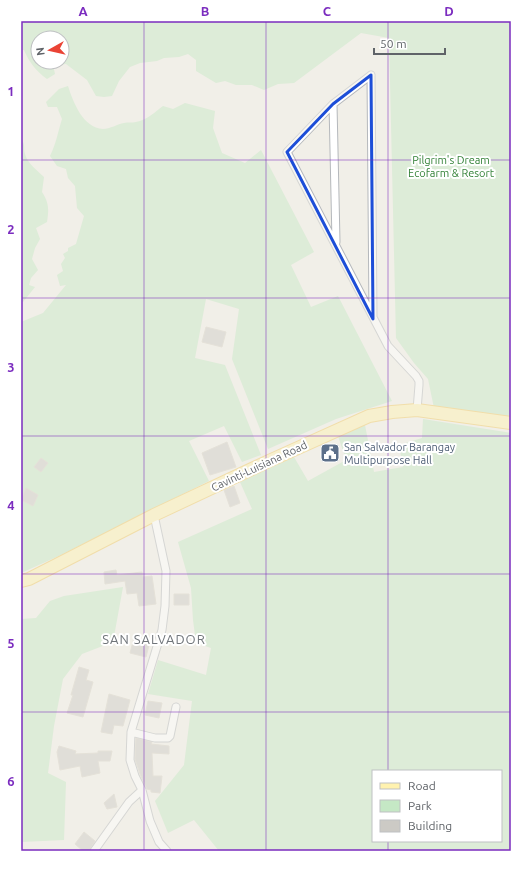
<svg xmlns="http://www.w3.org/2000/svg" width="532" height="872" viewBox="0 0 532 872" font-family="Ubuntu,sans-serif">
	<rect width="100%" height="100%" fill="#f1efe8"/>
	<!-- green -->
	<path fill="#c5e8c5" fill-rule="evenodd" d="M21,21H511V421L434,408L428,379L414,363L396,338L389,38L361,33L294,83L278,84L264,90L252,85H236L225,81L216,83L196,71V60L188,54L179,57L164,58L157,61L140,63L130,67L119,81L112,96L104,97L96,96L87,80L66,64L53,65L55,74L47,79C36,71 29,62 24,50H21ZM38,38H62V62H38Z
		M68,86C73,102 83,128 103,129C110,129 118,124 124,123C128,122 132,123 136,122C147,120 155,112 163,106L173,109L185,103L215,111L213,128L222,153L245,163L261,150L314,252L291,265L311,307L338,296L392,401L336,419L268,449L232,359L239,309L206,299L195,358L225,365L261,455L242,462L224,426L189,441L209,481L61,555L21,573V322L43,313L66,285L60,286L57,275L63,271L61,264L65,258L63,254L68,251V248L76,244L84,216L77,208L75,186L68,178L66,169L57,166L50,156C56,144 58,132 62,119L57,107H48L46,102L59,89Z
		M21,138C26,146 23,147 25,154C27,163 38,171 44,177L42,192C49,203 49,209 47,222L36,228L40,239L35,248L32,259L38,270L31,278L29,285L35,287L23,302H21Z
		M423,419L511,433V851H219L194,820L168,833L155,801L184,765L192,701L148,694L158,660L206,675L211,648L196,643L193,620L191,588L178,542L252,509L240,482L294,457L308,481L346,460L337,433L365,425L374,472L403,467L399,445L422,438ZM373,771H501V841H373Z
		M123,587L113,642L82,654L63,679L54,726L48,773L66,782L64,840L21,842V619L36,618L50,601L64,596Z"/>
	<!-- building -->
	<path fill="#cccac5" stroke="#d6d1c6" d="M206,327L226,332L222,347L202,342Z
		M227,442L236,467L210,475L202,453Z
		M333,444L339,458L327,462L321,449Z
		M41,458L48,463L41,472L34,467Z
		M234,486L240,503L230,507L224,490Z
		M26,488L38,495L33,506L21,500Z
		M116,570L117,575L142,572L143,577L152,576L156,604L139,606L137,593L127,594L125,581L105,584L104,572Z
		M174,594H189V605H174Z
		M134,638L150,641L146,657L130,653Z
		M79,667L89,670L86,680L93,682L83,717L67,713L73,695H71Z
		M109,694L130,700L123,726L114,725L112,734L101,732Z
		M148,701L162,703L159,718L145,715Z
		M136,738L152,742L151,744L169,746V754L152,753L153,776H162L160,793L151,792V790L147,789L140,774L135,759Z
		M59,746L76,751L75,754L98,753V751H112L110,761H98L100,773L82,777L80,766L60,770L57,752Z
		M114,794L117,807L107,809L104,803Z
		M84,832L95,841L89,851H83L75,844Z"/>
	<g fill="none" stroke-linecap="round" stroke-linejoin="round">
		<!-- street casing -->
		<g stroke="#b5b8bc" stroke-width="9">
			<path id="street" d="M371,75L333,104L287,152L388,346L416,376L419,381V385L417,410
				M371,75L373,316
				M333,104L336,242
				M154,515L166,571L165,606L162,630L131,732L130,760L135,776L142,790L150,821L159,842L167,851
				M131,732L155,738H168L170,736L176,707
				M94,851L129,802L142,790"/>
		</g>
		<!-- primary casing -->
		<g stroke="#f2c960" stroke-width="14">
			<path id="primary" d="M21,581L29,579L154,515L269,461L369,416L392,412L417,410L511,423"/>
		</g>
		<!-- street -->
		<use href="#street" stroke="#fff" stroke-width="7"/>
		<!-- primary -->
		<use href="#primary" stroke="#fff2af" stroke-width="12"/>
	</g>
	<!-- marked area -->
	<path d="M0 0H532V872H0ZM371,75L373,319L287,152L333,104Z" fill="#f1efe8" fill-opacity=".55" fill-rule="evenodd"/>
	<path fill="none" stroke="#1d4ed8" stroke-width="3" stroke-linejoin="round" d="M371,75L373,319L287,152L333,104Z"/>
	<!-- grid -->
	<path fill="none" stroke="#7b2cbf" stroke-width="1" stroke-opacity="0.55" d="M144,21V851M266,21V851M388,21V771M21,160H511M21,298H511M21,436H511M21,574H511M21,712H511M388,841V851"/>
	<!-- icons -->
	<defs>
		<g id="civic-square" transform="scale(1)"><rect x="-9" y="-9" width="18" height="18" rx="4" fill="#5c6f8a" stroke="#fff"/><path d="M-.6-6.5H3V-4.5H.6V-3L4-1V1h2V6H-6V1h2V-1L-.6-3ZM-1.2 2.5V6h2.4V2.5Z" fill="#fff"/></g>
	</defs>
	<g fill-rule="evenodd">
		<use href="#civic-square" x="330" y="453"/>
	</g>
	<g text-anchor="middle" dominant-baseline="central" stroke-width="4" stroke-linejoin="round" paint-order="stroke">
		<!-- park labels -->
		<g font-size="11" fill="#348238" stroke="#fff">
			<text x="451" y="160">Pilgrim's Dream<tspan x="451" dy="13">Ecofarm &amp; Resort</tspan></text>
		</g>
		<!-- service labels -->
		<g font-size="11" fill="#4e5e75" stroke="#fff" text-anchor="start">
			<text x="344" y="447">San Salvador Barangay<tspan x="344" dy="13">Multipurpose Hall</tspan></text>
		</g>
		<!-- street labels -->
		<g font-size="11" fill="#5f6368" stroke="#fff">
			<text transform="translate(259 466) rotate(-25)">Cavinti-Luisiana Road</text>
		</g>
		<!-- quarter labels -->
		<g font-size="13" letter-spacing="1" fill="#70757a" stroke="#fff">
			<text x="154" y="639">SAN SALVADOR</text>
		</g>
	</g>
	<!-- border -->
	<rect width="532" height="872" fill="none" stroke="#ffffff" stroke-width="44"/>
	<!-- legend -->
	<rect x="372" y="770" width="130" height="72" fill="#ffffff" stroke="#bfc1c3"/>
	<rect x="380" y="783" width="20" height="6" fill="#fff2af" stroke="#bfc1c3"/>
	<text x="408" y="790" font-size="12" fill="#5f6368">Road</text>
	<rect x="380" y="800" width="20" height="12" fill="#c5e8c5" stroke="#bfc1c3"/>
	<text x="408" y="810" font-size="12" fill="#5f6368">Park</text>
	<rect x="380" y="820" width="20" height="12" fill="#cccac5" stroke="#bfc1c3"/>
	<text x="408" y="830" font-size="12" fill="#5f6368">Building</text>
	<!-- north arrow -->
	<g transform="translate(50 50) rotate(262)"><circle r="19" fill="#ffffff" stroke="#bfc1c3"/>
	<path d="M0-3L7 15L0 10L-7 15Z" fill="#ea4335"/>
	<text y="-6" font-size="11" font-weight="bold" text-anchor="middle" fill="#5f6368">N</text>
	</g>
	<!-- scale -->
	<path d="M374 48v6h71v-6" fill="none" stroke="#5f6368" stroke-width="2"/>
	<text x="380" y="48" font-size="12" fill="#5f6368" stroke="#ffffff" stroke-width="3" paint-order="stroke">50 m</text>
	<rect x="22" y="22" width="488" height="828" fill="none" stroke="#7b2cbf" stroke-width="1.5"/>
	<g font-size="13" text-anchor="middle" font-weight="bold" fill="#7b2cbf">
		<text x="83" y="16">A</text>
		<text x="205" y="16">B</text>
		<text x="327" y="16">C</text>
		<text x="449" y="16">D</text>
		<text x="11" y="96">1</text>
		<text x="11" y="234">2</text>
		<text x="11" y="372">3</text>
		<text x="11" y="510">4</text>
		<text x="11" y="648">5</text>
		<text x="11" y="786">6</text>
	</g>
</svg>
